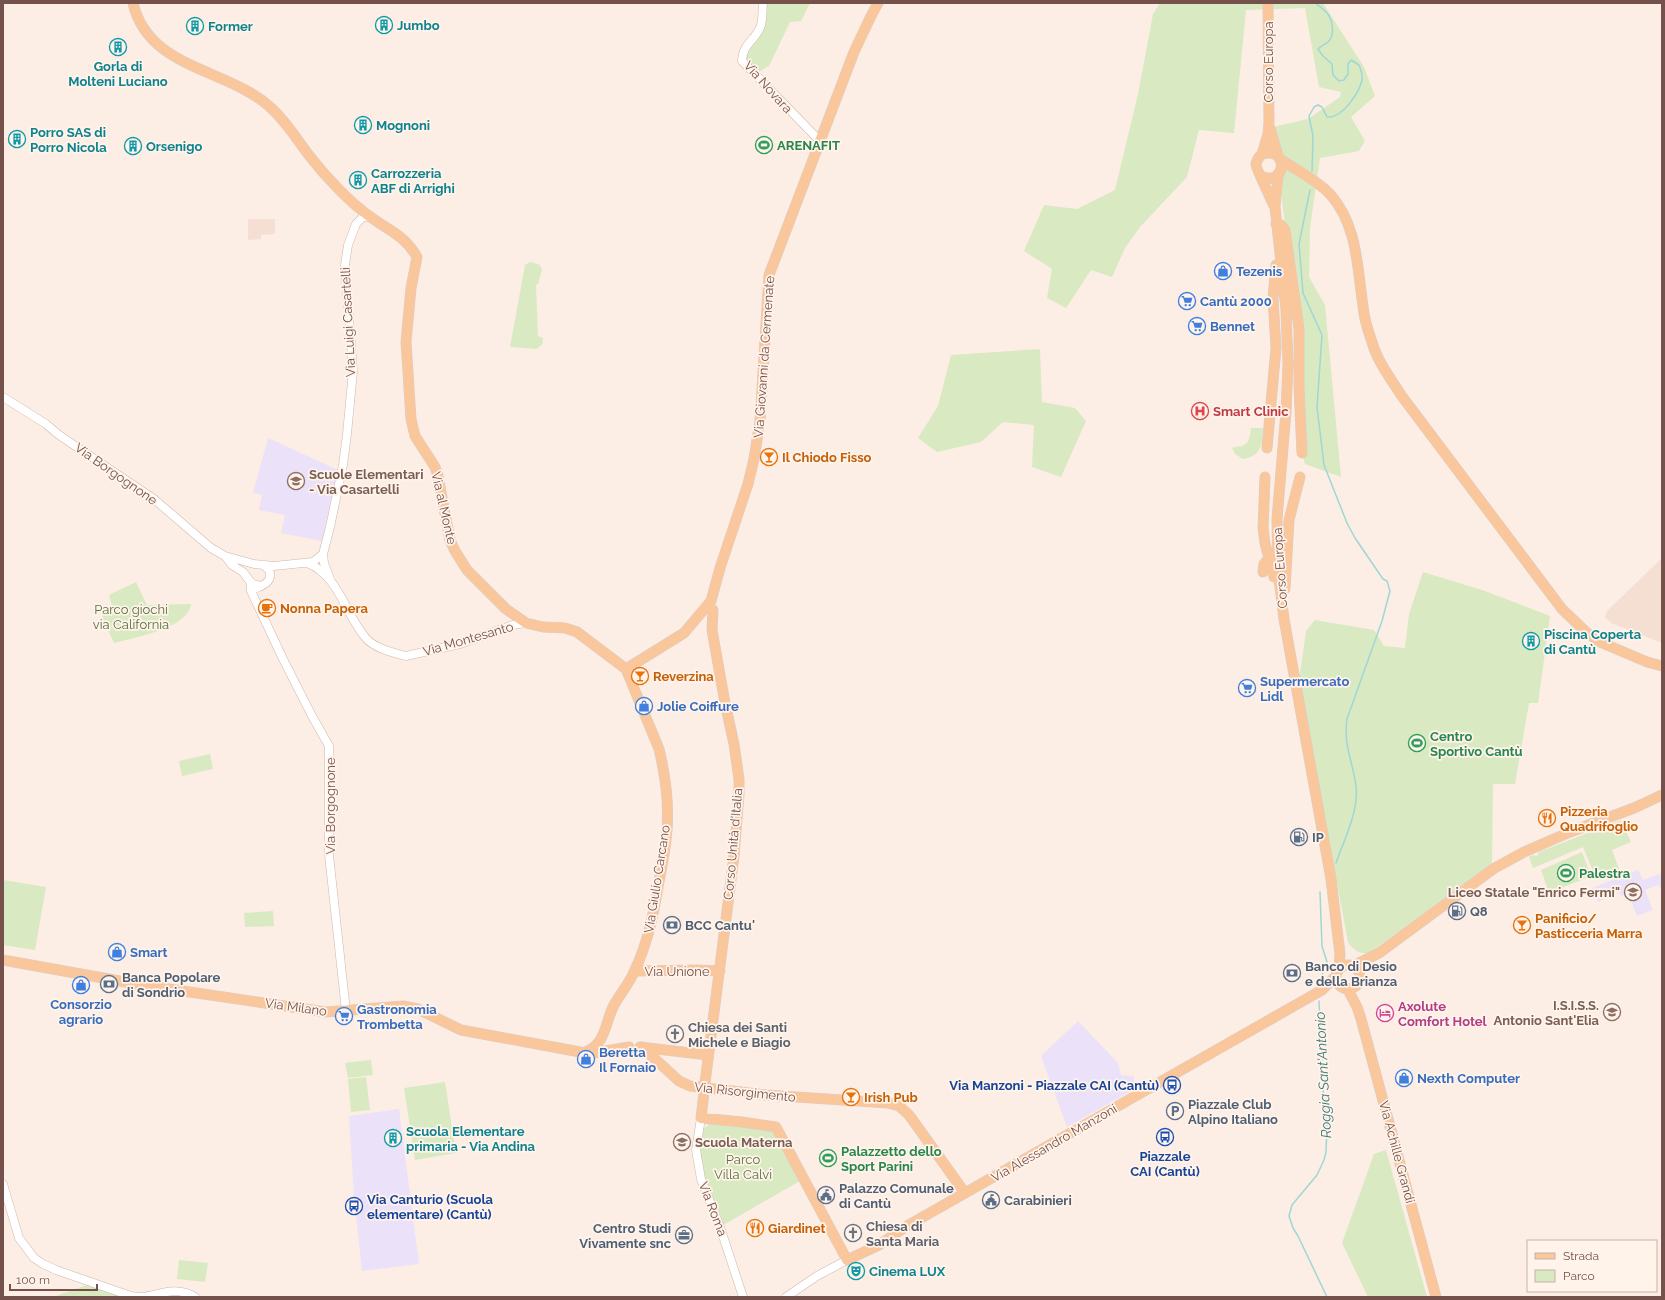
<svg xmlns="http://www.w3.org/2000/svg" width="1665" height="1300" viewBox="0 0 1665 1300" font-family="Raleway,sans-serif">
	<rect width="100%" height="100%" fill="#fceee4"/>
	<!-- residential -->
	<path fill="#f4dfd2" d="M248,219H275V234L261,235V239L248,240Z
		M1662,558V643L1611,623L1605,617L1607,611Z"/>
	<!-- education -->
	<path fill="#ebe1f8" d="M268,438L338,470L322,541L281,533L285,515L259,510L262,495L253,493Z
		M1638,870L1643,880L1662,873V887L1660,888L1658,885L1645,890L1653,910L1637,916L1628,893L1621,896L1618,890L1609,894V897L1598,902L1592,888Z
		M1078,1021L1118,1063L1121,1075L1134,1076L1133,1090L1067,1127L1041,1056Z
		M399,1109L419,1264L362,1271L354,1197L349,1116Z"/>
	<!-- green -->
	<path fill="#d9e9c2" d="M765,3H810L801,21L790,22L769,66L757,73L744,59L758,37Z
		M1160,3H1323L1364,67L1375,96L1351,117L1365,141L1359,151L1320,158L1310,228L1309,277L1325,305L1341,477L1305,464L1302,453L1291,274L1273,127L1308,119L1340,97L1341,92L1319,87L1305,8L1246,10L1234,133L1199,130L1187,177L1140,227L1125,248L1112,277L1091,270L1066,308L1047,298L1052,269L1024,251L1044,205L1077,209L1115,190L1138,94L1153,14Z
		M530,262L540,265L542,270L538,284L536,285L538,336L543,338L542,345L536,349L510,347L525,265Z
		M1040,349L1042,402L1075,408L1086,421L1061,477L1032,467L1034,425L1003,422L981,442L937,452L918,438L938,406L951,355Z
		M1251,428H1263C1262,444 1262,456 1243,459L1235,454L1232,448C1236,446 1238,447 1242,446C1250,443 1250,435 1251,428Z
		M1423,572L1485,591L1550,616L1538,703H1529L1515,784H1493L1492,863L1369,953C1359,954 1353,950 1348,942L1299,680L1306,631L1315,620L1374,630L1384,646L1405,648L1409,614Z
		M136,582L147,605L191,604C189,628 133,638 114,643L102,616L113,610L109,595Z
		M210,754L213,769L182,776L179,761Z
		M1621,820L1631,842L1612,850L1619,869L1596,878L1583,847L1533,868L1529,857L1533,855L1536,856L1538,855L1539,852Z
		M1582,852L1591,876L1549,893L1541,870Z
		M3,880L46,887L35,950L3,945Z
		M273,911L274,926L245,927L244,913Z
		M371,1060L373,1075L348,1078L345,1063Z
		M366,1077L370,1110L351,1112L348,1079Z
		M445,1082L456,1153L415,1160L404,1088Z
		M713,1122L774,1129L801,1178L798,1182L720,1227L703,1179L699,1152L704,1128Z
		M1386,1150L1427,1297H1368L1342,1243L1374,1154Z
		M179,1260L208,1263L205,1282L177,1279Z
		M87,1285L121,1297H53Z"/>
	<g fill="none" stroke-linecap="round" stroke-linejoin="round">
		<!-- stream -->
		<path stroke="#9fd7d6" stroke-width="1.5" d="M1312,171L1313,136L1309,116L1314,107L1318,105L1322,107L1327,117C1342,119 1359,93 1362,80C1363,75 1361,70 1359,65L1351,60L1348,64V74L1344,80L1339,81L1333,75L1332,64L1323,56L1318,49C1321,45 1325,45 1328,42C1335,36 1333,20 1327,13C1324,9 1319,6 1315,3
			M1310,190L1299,244L1303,293L1322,335L1317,407L1324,465L1347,523L1355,538L1383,579L1387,581L1390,591L1382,621L1347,719C1343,745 1353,762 1356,786C1359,811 1344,840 1336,863
			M1318,985L1327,962L1322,946L1320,892
			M1319,1001L1323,1089L1327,1126L1326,1152L1324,1160L1317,1175L1292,1205L1289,1216L1293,1228L1298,1236L1327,1297"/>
		<!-- minor casing -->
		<g stroke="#cfb6ad" stroke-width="9">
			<path id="minor" d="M763,3C762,10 763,19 761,25C756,41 743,42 742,61L821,142
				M3,397L46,424L59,435L154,499L211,548L225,556L254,564L274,566L313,562L323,554
				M226,557L232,565L243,572L252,584L261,586
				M307,563C339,575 345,614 365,637C373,648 394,653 406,656L460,644L513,625L526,623
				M330,579L324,563L323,554L330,527L343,465L347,434L353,371L345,265L348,245L356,224L363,217H371
				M251,582V591L283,659L312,716L329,746V855L346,1011
				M257,588C266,584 273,580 269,570L263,565
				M701,1118L696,1150L701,1179L721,1230L743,1297
				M3,1184L19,1238L34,1258L43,1264L56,1270L131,1296L139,1297
				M142,1297C162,1294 176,1286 195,1297
				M786,1297L817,1276L847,1260"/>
		</g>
		<!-- major casing -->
		<g stroke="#d8cecc" stroke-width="11">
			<path id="major" d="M133,3C148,69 227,68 270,107C285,120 296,138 308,154C324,175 350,203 372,218C390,231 405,236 417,257L411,288L406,342L411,419L415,436L435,467L438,476L450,540L455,551L467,570L506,609L526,623L543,627L565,628L577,632L626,669L659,749C666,778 670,810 666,840C664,856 661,872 658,887C653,917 647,945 634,972C629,984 620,994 614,1005C605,1022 606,1045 585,1052
				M1270,128L1278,156
				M1262,154L1268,134L1269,122L1268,3
				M1280,159C1297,171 1316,179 1330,194C1358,226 1357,267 1363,306C1364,318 1368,331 1372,342C1377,361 1391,379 1401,395L1562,609L1586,632L1600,642L1647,662L1662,666
				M1278,175L1275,207L1286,310L1288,364L1286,412L1277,519L1278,571L1284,619L1331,879L1340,954L1339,969
				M1261,176C1286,188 1290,146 1262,154C1259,157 1256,160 1256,165C1256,168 1271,199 1274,206
				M1276,224L1281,225L1285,230L1299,329V387L1302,453
				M1267,448L1276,348L1273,298L1276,265
				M1265,477L1263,528L1265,543L1274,577
				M1263,572L1264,564L1269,558
				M1285,589L1289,520L1300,477
				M626,669L684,633L711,601L720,568L748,484L754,459L760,421L769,275L854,52L870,18L878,3
				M3,960L142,985L326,1012L403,1006L418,1009L461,1030L580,1052L594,1053L629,1047
				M1336 977a12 12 0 1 1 24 0a12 12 0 1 1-24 0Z
				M1353,966L1379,953L1493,869L1524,852L1570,832L1634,808L1662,795
				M635,971L697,970L720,971
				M1347,988L1357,1007L1361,1019L1436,1297
				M640,1047L708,1055
				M642,1047L679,1081L690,1086L766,1095L888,1103L899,1106L909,1115L965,1193
				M705,1083L734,856L739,794V779L734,744L725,703L712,630L713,610
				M704,1093L701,1118L742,1122L776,1127L847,1260L879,1245L907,1226L1322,990L1336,976"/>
		</g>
		<!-- minor -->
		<use href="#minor" stroke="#fff" stroke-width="8"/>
		<!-- major -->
		<use href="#major" stroke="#fac79d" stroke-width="10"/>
		<!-- major-bridge casing -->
		<g stroke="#d8cecc" stroke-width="11" stroke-linecap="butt">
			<path id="major-bridge" d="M704,1093L705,1083"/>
		</g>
		<!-- major-bridge -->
		<use href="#major-bridge" stroke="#fac79d" stroke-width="10"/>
	</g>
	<!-- icons -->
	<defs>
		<g id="building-ring" transform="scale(0.9)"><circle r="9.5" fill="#fff3ea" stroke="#0f9aa8" stroke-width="1.5"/><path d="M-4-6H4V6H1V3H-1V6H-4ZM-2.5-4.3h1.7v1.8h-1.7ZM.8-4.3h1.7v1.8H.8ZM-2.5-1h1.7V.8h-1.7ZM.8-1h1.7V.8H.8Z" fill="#0f9aa8"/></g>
		<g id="stadium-ring" transform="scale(0.9)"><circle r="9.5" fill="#fff3ea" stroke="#2e9e5b" stroke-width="1.5"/><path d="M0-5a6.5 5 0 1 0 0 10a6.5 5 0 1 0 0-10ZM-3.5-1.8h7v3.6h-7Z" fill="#2e9e5b"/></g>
		<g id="shop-ring" transform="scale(0.9)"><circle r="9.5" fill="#fff3ea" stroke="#3f7fe0" stroke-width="1.5"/><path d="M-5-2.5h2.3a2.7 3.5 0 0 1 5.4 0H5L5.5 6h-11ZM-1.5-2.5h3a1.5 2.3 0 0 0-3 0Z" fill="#3f7fe0"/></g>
		<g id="supermarket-ring" transform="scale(0.9)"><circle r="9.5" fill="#fff3ea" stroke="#3f7fe0" stroke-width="1.5"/><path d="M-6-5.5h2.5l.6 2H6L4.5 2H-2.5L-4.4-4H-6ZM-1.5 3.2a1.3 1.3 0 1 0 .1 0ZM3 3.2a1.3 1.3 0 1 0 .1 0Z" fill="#3f7fe0"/></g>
		<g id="hospital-ring" transform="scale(0.9)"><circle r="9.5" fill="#fff3ea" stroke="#e0444e" stroke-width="1.5"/><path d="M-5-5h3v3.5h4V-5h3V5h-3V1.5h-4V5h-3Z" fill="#e0444e"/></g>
		<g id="bar-ring" transform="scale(0.9)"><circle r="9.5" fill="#fff3ea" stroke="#e8710a" stroke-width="1.5"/><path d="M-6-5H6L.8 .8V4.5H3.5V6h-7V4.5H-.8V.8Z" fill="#e8710a"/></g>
		<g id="school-ring" transform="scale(0.9)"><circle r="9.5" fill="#fff3ea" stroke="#8d6e63" stroke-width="1.5"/><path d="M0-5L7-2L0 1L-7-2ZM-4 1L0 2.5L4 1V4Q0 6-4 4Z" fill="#8d6e63"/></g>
		<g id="cafe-ring" transform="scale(0.9)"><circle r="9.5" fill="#fff3ea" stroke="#e8710a" stroke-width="1.5"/><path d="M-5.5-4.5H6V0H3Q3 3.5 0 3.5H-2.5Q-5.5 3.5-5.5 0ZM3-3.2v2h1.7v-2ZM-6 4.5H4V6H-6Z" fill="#e8710a"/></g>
		<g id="restaurant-ring" transform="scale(0.9)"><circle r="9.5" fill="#fff3ea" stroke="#e8710a" stroke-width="1.5"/><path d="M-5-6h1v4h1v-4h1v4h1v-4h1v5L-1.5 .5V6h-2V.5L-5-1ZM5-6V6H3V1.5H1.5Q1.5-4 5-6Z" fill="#e8710a"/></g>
		<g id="fuel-ring" transform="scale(0.9)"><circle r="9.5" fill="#fff3ea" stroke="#5c6f8a" stroke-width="1.5"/><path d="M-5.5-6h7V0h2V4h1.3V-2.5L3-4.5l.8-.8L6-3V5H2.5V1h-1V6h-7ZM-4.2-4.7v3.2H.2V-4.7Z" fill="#5c6f8a"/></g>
		<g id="bank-ring" transform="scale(0.9)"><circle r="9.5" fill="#fff3ea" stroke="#5c6f8a" stroke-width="1.5"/><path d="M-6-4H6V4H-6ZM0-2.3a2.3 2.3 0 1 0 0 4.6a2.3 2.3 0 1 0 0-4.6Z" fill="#5c6f8a"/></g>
		<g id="hotel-ring" transform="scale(0.9)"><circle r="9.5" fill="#fff3ea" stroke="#d1479c" stroke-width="1.5"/><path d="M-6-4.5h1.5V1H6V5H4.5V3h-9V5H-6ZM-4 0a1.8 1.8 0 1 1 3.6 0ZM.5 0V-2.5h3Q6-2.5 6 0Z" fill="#d1479c"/></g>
		<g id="church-ring" transform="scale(0.9)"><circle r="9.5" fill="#fff3ea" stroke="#6b7280" stroke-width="1.5"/><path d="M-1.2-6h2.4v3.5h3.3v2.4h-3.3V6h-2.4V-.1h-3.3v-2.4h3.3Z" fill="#6b7280"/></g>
		<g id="bus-ring" transform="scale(0.9)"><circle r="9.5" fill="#fff3ea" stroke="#1a4fb4" stroke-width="1.5"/><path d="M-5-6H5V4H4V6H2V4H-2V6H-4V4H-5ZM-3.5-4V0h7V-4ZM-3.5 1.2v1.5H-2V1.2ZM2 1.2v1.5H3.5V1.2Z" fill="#1a4fb4"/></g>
		<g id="parking-ring" transform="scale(0.9)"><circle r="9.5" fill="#fff3ea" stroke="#5c6f8a" stroke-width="1.5"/><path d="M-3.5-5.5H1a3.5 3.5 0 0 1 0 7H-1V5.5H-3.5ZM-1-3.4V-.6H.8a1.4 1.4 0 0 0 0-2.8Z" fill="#5c6f8a"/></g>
		<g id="civic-ring" transform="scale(0.9)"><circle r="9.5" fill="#fff3ea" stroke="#5c6f8a" stroke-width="1.5"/><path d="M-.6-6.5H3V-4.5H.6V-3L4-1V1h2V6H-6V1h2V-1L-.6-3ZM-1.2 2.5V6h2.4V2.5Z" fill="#5c6f8a"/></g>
		<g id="office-ring" transform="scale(0.9)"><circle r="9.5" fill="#fff3ea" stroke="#5c6f8a" stroke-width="1.5"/><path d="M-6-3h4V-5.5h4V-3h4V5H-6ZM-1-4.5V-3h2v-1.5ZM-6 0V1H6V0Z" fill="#5c6f8a"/></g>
		<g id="theatre-ring" transform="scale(0.9)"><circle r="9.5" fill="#fff3ea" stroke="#0f9aa8" stroke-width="1.5"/><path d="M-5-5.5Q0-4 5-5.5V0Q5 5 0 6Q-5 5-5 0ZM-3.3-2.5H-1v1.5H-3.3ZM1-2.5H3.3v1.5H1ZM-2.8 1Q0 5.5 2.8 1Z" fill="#0f9aa8"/></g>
	</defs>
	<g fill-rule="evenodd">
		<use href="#building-ring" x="384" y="25"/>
		<use href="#building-ring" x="195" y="26"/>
		<use href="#building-ring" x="118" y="47"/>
		<use href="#building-ring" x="363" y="125"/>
		<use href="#building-ring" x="17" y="139"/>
		<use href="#stadium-ring" x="764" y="145"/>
		<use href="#building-ring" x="133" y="146"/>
		<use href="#building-ring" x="358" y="180"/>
		<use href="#shop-ring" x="1223" y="271"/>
		<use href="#supermarket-ring" x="1187" y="301"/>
		<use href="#supermarket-ring" x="1197" y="326"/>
		<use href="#hospital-ring" x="1200" y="411"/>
		<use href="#bar-ring" x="769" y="457"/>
		<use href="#school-ring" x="296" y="481"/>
		<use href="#cafe-ring" x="267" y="608"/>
		<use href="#building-ring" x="1531" y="641"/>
		<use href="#bar-ring" x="640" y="676"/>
		<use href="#supermarket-ring" x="1247" y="688"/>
		<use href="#shop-ring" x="644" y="706"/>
		<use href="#stadium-ring" x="1417" y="743"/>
		<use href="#restaurant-ring" x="1547" y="818"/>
		<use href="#fuel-ring" x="1299" y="837"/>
		<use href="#stadium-ring" x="1566" y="873"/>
		<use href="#school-ring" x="1633" y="892"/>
		<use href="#fuel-ring" x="1457" y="911"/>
		<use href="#bank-ring" x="672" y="925"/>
		<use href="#bar-ring" x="1522" y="925"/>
		<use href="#shop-ring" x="117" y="952"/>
		<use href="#bank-ring" x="1292" y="973"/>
		<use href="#bank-ring" x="109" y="984"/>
		<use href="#shop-ring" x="81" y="985"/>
		<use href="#school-ring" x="1612" y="1012"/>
		<use href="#hotel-ring" x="1385" y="1013"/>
		<use href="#supermarket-ring" x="344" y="1016"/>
		<use href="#church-ring" x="675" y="1034"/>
		<use href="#shop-ring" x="586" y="1059"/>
		<use href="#shop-ring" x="1404" y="1078"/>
		<use href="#bus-ring" x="1172" y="1085"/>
		<use href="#bar-ring" x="851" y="1097"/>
		<use href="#parking-ring" x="1175" y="1111"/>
		<use href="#bus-ring" x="1165" y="1137"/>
		<use href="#building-ring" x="393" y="1138"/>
		<use href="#school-ring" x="682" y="1142"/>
		<use href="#stadium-ring" x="828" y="1158"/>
		<use href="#civic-ring" x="826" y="1195"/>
		<use href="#civic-ring" x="991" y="1200"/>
		<use href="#bus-ring" x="354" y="1206"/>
		<use href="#restaurant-ring" x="755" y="1228"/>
		<use href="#church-ring" x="853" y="1233"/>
		<use href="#office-ring" x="684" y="1235"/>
		<use href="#theatre-ring" x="856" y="1271"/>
	</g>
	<g text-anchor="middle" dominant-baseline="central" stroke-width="3.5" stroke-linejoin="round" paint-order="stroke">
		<!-- culture labels -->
		<g font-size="13" font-weight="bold" fill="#0d838f" stroke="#fff3ea" text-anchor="start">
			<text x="397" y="25">Jumbo</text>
			<text x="208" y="26">Former</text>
			<text x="118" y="66" text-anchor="middle">Gorla di<tspan x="118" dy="15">Molteni Luciano</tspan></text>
			<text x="376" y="125">Mognoni</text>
			<text x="30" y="132">Porro SAS di<tspan x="30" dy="15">Porro Nicola</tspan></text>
			<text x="146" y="146">Orsenigo</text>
			<text x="371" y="173">Carrozzeria<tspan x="371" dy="15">ABF di Arrighi</tspan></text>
			<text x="1544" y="634">Piscina Coperta<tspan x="1544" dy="15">di Cantù</tspan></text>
			<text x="406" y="1131">Scuola Elementare<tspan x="406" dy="15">primaria - Via Andina</tspan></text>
			<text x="869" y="1271">Cinema LUX</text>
		</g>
		<!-- street labels -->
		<g font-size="13" fill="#74514a" stroke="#fff3ea">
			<text transform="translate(1268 62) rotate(-90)">Corso Europa</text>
			<text transform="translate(768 87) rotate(48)">Via Novara</text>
			<text transform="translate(348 322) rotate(-93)">Via Luigi Casartelli</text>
			<text transform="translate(764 357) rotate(-86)">Via Giovanni da Cermenate</text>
			<text transform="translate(116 474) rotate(35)">Via Borgognone</text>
			<text transform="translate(444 508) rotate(77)">Via al Monte</text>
			<text transform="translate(1280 568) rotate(-94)">Corso Europa</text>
			<text transform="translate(468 639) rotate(-16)">Via Montesanto</text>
			<text transform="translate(330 806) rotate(-90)">Via Borgognone</text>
			<text transform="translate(733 844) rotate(-85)">Corso Unità d'Italia</text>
			<text transform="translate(657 879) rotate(-81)">Via Giulio Carcano</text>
			<text x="677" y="971">Via Unione</text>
			<text transform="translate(296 1007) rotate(8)">Via Milano</text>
			<text transform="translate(745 1092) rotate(6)">Via Risorgimento</text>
			<text transform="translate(1054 1143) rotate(-30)">Via Alessandro Manzoni</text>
			<text transform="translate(1397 1152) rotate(75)">Via Achille Grandi</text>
			<text transform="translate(713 1209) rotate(69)">Via Roma</text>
		</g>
		<!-- leisure labels -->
		<g font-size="13" font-weight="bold" fill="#27864d" stroke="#fff3ea" text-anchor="start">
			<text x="777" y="145">ARENAFIT</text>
			<text x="1430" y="736">Centro<tspan x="1430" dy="15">Sportivo Cantù</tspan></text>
			<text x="1579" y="873">Palestra</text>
			<text x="841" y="1151">Palazzetto dello<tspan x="841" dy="15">Sport Parini</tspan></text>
		</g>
		<!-- shop labels -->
		<g font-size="13" font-weight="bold" fill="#366cbe" stroke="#fff3ea" text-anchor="start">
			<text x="1236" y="271">Tezenis</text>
			<text x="1200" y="301">Cantù 2000</text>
			<text x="1210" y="326">Bennet</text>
			<text x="1260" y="681">Supermercato<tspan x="1260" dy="15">Lidl</tspan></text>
			<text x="657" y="706">Jolie Coiffure</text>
			<text x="130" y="952">Smart</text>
			<text x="81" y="1004" text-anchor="middle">Consorzio<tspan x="81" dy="15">agrario</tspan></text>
			<text x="357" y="1009">Gastronomia<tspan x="357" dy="15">Trombetta</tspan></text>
			<text x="599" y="1052">Beretta<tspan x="599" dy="15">Il Fornaio</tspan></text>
			<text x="1417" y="1078">Nexth Computer</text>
		</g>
		<!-- health labels -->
		<g font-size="13" font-weight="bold" fill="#be3a42" stroke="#fff3ea" text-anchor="start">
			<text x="1213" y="411">Smart Clinic</text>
		</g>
		<!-- food labels -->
		<g font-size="13" font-weight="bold" fill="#c56008" stroke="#fff3ea" text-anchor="start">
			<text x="782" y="457">Il Chiodo Fisso</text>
			<text x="280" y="608">Nonna Papera</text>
			<text x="653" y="676">Reverzina</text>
			<text x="1560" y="811">Pizzeria<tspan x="1560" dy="15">Quadrifoglio</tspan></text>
			<text x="1535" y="918">Panificio/<tspan x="1535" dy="15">Pasticceria Marra</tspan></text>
			<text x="864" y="1097">Irish Pub</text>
			<text x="768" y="1228">Giardinet</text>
		</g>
		<!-- education labels -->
		<g font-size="13" font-weight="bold" fill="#785e54" stroke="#fff3ea" text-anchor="start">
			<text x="309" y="474">Scuole Elementari<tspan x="309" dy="15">- Via Casartelli</tspan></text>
			<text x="1620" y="892" text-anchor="end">Liceo Statale "Enrico Fermi"</text>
			<text x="1599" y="1005" text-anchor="end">I.S.I.S.S.<tspan x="1599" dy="15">Antonio Sant'Elia</tspan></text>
			<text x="695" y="1142">Scuola Materna</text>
		</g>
		<!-- park labels -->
		<g font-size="13" fill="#58743f" stroke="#fff3ea">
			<text x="131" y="609">Parco giochi<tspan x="131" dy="15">via California</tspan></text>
			<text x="743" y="1159">Parco<tspan x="743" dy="15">Villa Calvi</tspan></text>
		</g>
		<!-- service labels -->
		<g font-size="13" font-weight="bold" fill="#4e5e75" stroke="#fff3ea" text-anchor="start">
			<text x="1312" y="837">IP</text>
			<text x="1470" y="911">Q8</text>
			<text x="685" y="925">BCC Cantu'</text>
			<text x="1305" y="966">Banco di Desio<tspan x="1305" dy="15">e della Brianza</tspan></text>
			<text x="122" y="977">Banca Popolare<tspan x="122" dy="15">di Sondrio</tspan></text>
			<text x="1188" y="1104">Piazzale Club<tspan x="1188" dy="15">Alpino Italiano</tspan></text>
			<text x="839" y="1188">Palazzo Comunale<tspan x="839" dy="15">di Cantù</tspan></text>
			<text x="1004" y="1200">Carabinieri</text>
			<text x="671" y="1228" text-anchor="end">Centro Studi<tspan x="671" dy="15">Vivamente snc</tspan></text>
		</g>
		<!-- hotel labels -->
		<g font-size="13" font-weight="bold" fill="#b23c85" stroke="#fff3ea" text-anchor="start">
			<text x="1398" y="1006">Axolute<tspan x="1398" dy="15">Comfort Hotel</tspan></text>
		</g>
		<!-- worship labels -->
		<g font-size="13" font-weight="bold" fill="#5b616d" stroke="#fff3ea" text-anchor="start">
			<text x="688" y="1027">Chiesa dei Santi<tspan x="688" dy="15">Michele e Biagio</tspan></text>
			<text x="866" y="1226">Chiesa di<tspan x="866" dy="15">Santa Maria</tspan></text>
		</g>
		<!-- transit labels -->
		<g font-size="13" font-weight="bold" fill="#164399" stroke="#fff3ea" text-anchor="end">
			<text x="1159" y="1085">Via Manzoni - Piazzale CAI (Cantù)</text>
			<text x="1165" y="1156" text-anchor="middle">Piazzale<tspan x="1165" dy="15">CAI (Cantù)</tspan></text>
			<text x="367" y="1199" text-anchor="start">Via Canturio (Scuola<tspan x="367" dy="15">elementare) (Cantù)</tspan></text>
		</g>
		<!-- water labels -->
		<g font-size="14" font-style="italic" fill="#3d7979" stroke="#fff3ea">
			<text transform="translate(1323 1075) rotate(-93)">Roggia Sant'Antonio</text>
		</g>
	</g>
	<!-- border -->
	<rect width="1665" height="1300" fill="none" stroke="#74514a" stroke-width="8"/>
	<!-- legend -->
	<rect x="1527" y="1240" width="130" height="52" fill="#fff3ea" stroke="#c7b2aa"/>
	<rect x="1535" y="1253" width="20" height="6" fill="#fac79d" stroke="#c7b2aa"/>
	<text x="1563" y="1260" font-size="12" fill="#74514a">Strada</text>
	<rect x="1535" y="1270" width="20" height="12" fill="#d9e9c2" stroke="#c7b2aa"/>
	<text x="1563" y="1280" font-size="12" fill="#74514a">Parco</text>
	<!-- scale -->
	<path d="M10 1284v6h87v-6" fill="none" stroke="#74514a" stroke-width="2"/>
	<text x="16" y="1284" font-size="12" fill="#74514a" stroke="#fff3ea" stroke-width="3" paint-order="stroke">100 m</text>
</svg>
